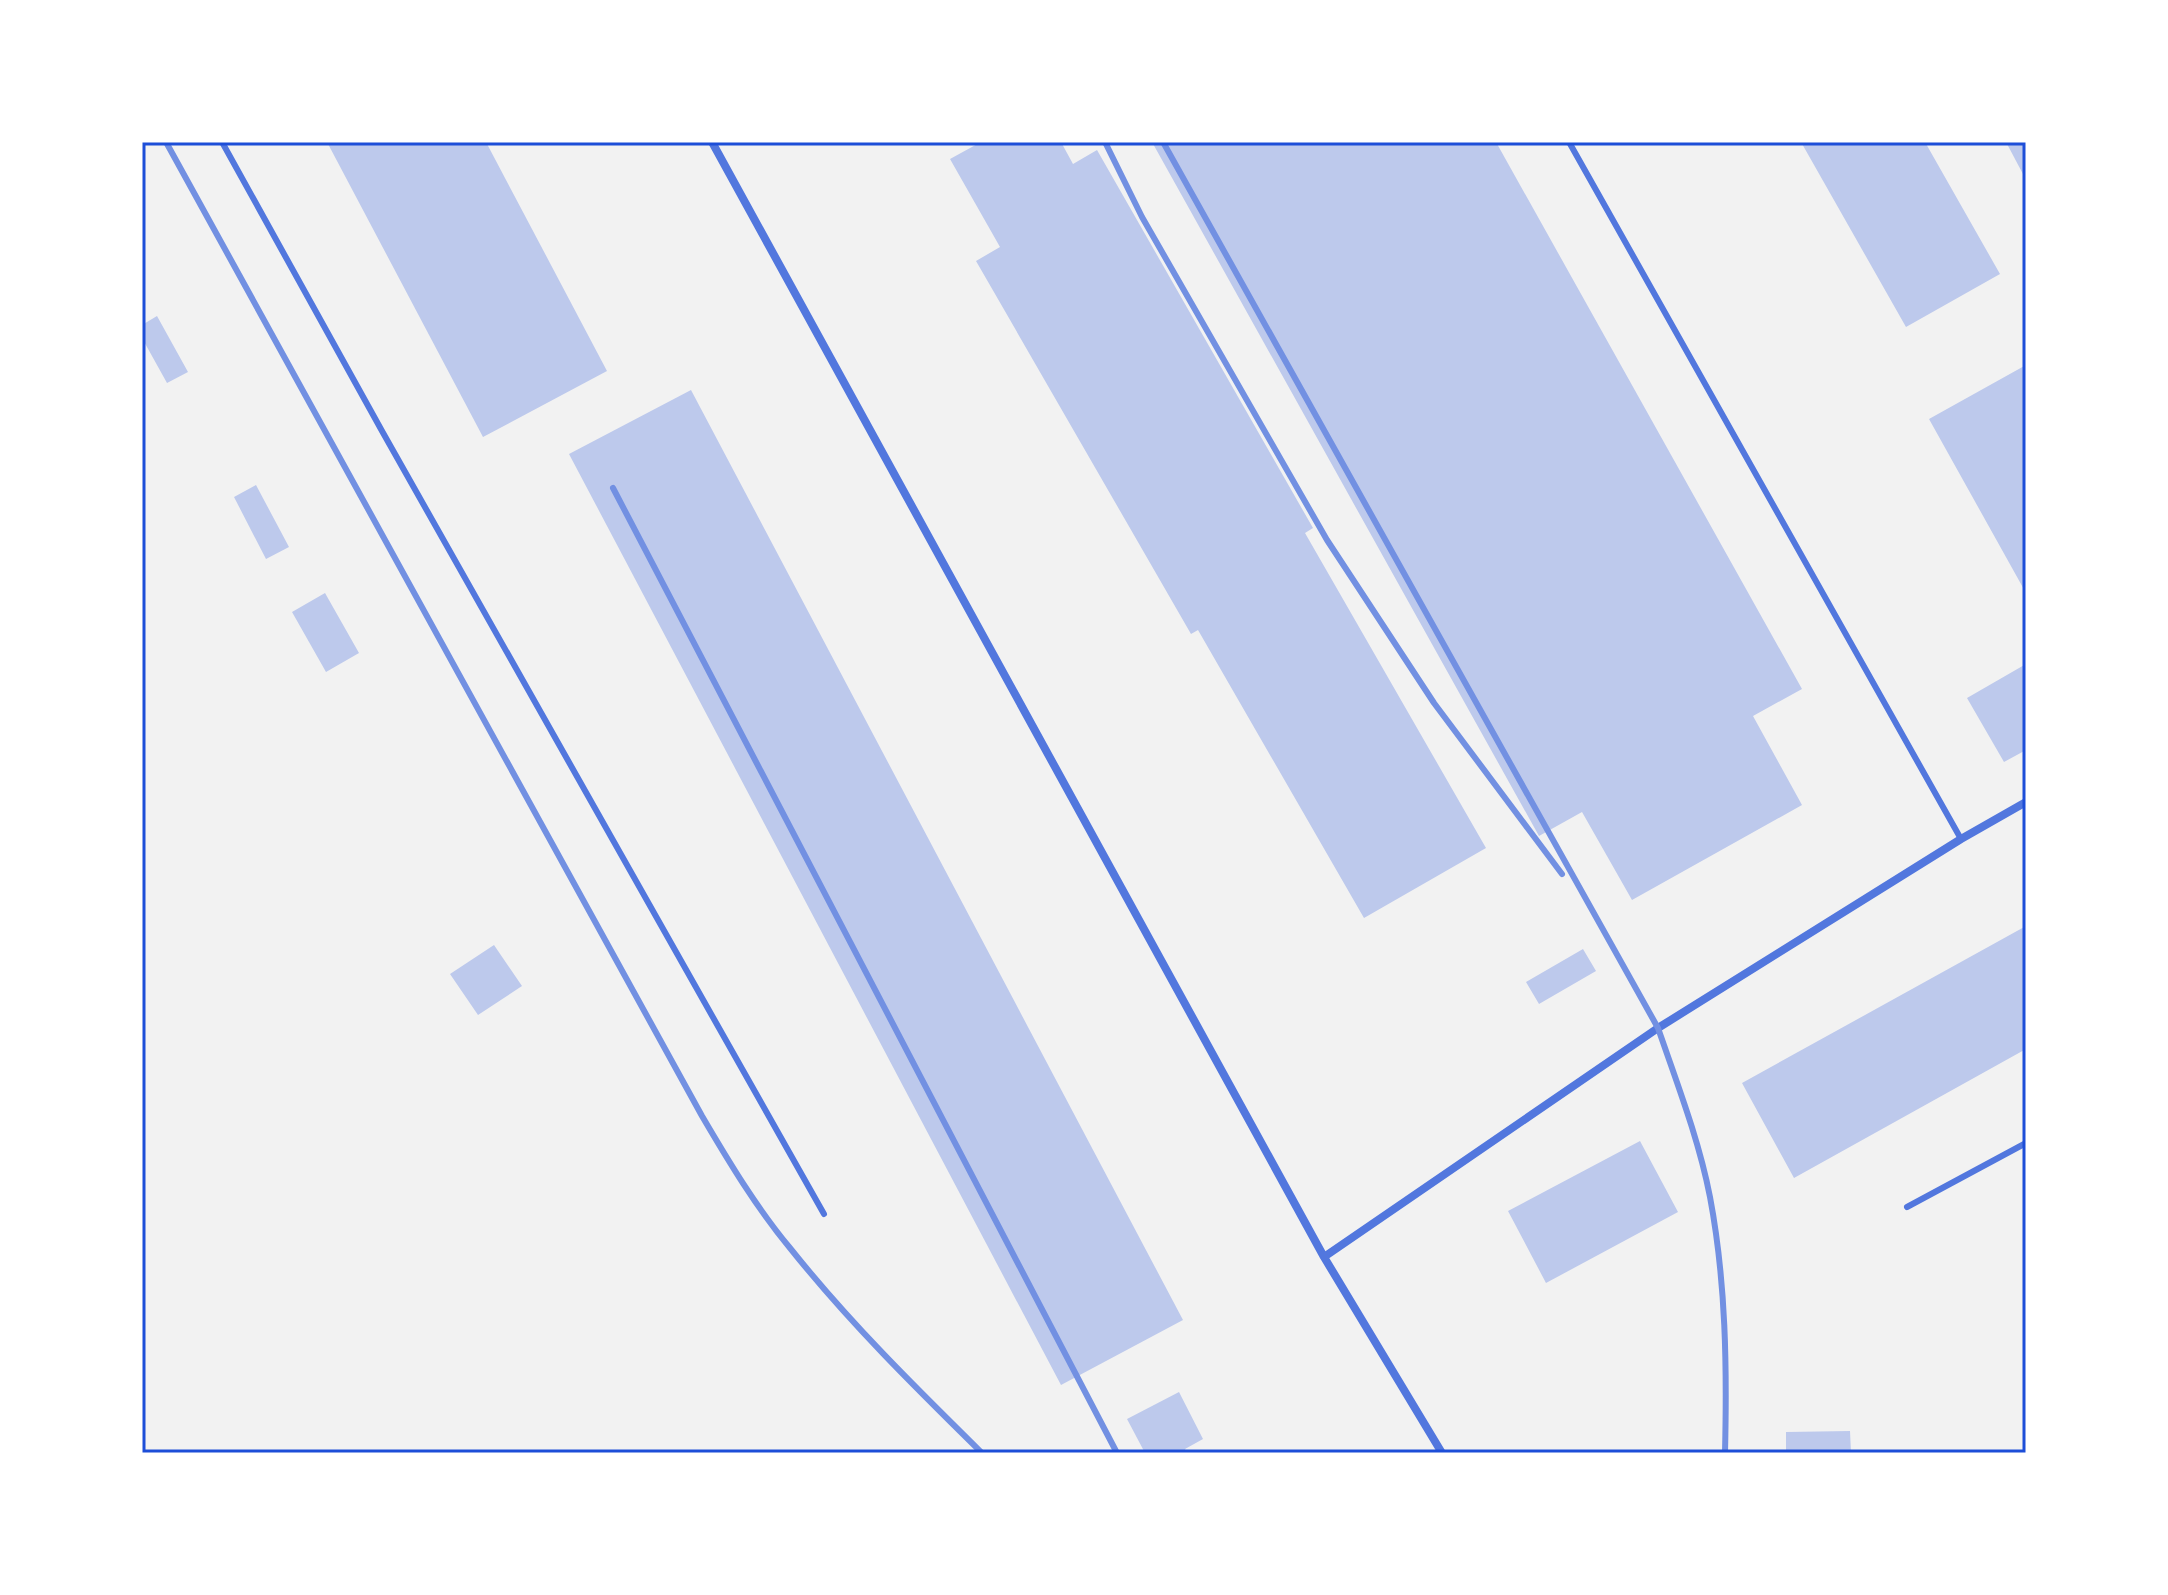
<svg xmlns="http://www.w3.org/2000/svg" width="2168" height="1595" viewBox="0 0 2168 1595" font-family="Commissioner,sans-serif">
	<rect width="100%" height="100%" fill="#f2f2f2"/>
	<!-- building -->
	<path fill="#bdc9ec" d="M327,142H486L607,371L483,437Z
		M981,142H1061L1073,164L1097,150L1313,528L1305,533L1486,848L1364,918L1198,630L1191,634L976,261L1000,247L950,159Z
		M1152,142H1496L1802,689L1753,716L1802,805L1632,900L1582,812L1539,836Z
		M1801,142H1925L2000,274L1906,327Z
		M2006,142H2026V174L2024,176Z
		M157,316L188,372L167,383L142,338V325Z
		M2026,365V593L1929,419Z
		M691,390L1183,1320L1061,1385L569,454Z
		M256,485L289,547L266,559L234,497Z
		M325,593L359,653L326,672L292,612Z
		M2026,664V750L2004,762L1967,698Z
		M2026,926V1049L1794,1178L1742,1083Z
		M494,945L522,986L478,1015L450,974Z
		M1583,949L1596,971L1539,1004L1526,982Z
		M1640,1141L1678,1212L1546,1283L1508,1211Z
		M1179,1392L1203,1439L1185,1449L1187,1453H1145L1127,1419Z
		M1850,1431L1851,1453H1786V1432Z"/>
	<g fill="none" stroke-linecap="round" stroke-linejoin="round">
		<!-- service -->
		<path stroke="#5277de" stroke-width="6" d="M222,142L382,431L824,1214
			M1569,142L1961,839
			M1907,1207L2026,1143"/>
		<!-- minor -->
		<path stroke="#5277de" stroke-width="8" d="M712,142L1324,1257L1442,1453
			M1324,1257L1658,1028L1961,839L2026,802"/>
		<!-- rail -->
		<path stroke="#7290e2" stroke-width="6" d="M166,142L702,1116C729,1162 756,1207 790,1248C849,1322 915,1387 982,1453
			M1105,142L1142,217L1327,540L1434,703L1562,874
			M1163,142L1658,1028C1677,1083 1699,1140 1710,1197C1726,1282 1727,1367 1725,1453
			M613,488L1117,1453"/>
	</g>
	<!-- border -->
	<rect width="2168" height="1595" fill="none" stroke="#ffffff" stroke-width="288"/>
	<rect x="144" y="144" width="1880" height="1307" fill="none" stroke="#1d4ed8" stroke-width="3"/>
</svg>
